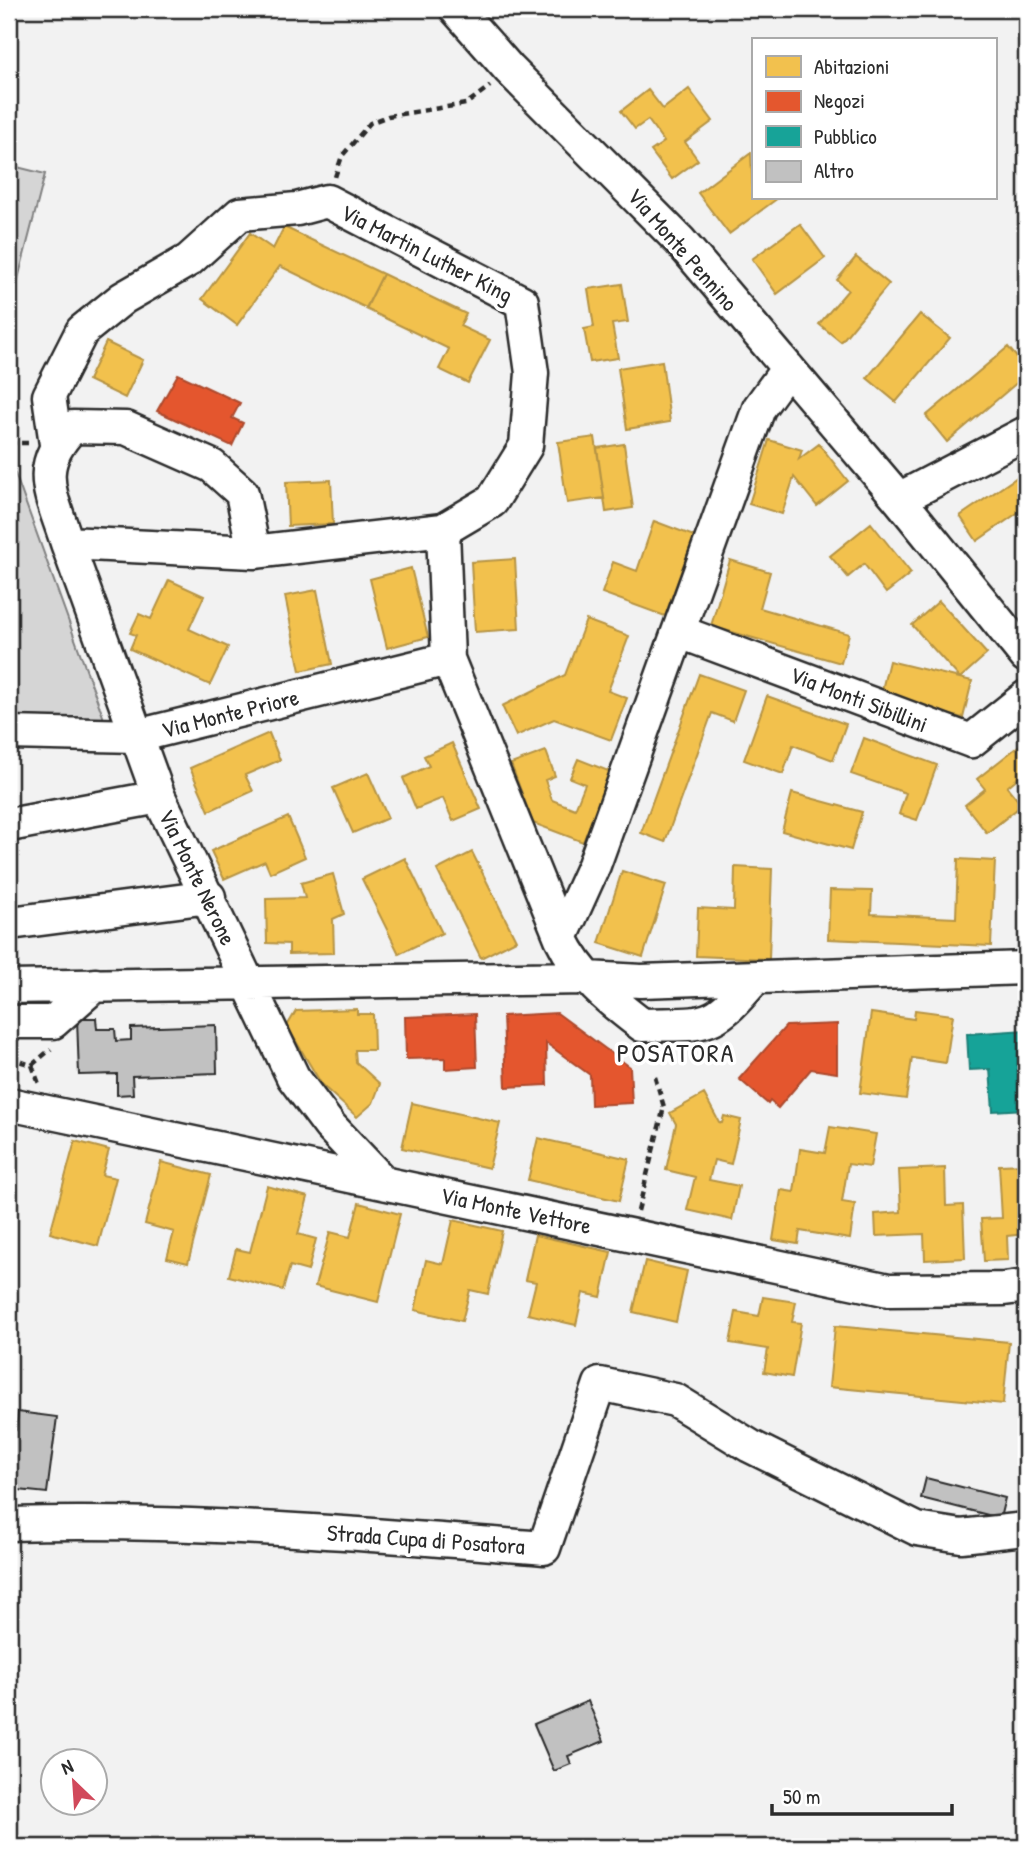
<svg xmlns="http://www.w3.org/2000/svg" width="1035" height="1856" viewBox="0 0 1035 1856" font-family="'Patrick Hand',sans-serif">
	<rect width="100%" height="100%" fill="#f2f2f2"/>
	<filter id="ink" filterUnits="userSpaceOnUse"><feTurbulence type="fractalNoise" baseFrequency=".0143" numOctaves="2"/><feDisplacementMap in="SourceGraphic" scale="14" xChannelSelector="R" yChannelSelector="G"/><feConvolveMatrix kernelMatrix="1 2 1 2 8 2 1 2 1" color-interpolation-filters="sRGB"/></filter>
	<g filter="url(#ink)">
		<!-- green -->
		<path fill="#d5d5d5" stroke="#808080" stroke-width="2" d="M9,165L45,174L10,310L9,309Z
			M9,457L104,719L9,718Z"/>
		<!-- homes -->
		<path fill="#f2c14e" stroke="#b69444" stroke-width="2" d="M689,89L713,121L685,142L698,160L672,179L651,151L664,142L648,120L635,129L621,111L648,90L663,109Z
			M751,153L753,198H778L729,234L698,193Z
			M800,224L825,258L777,294L752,259Z
			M284,227L383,274L366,308L280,266L237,325L202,299L250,233L273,249Z
			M856,257L889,284L841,342L819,324L848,290L837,280Z
			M383,274L466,314L460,326L490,340L468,383L439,369L449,349L366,309Z
			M622,284L628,322L612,324L618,358L590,362L584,329L594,327L588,289Z
			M920,314L950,338L896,402L867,378Z
			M106,342L143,360L125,398L88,380Z
			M1008,347L1026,368V375L947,442L926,416Z
			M662,361L670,422L627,429L618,368Z
			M595,437L604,498L567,503L558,442Z
			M769,440L802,450L799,459L819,444L848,481L817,506L794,477L782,514L749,504Z
			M624,444L633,508L606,512L597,448Z
			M1026,471V507L977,541L960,516Z
			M331,480L333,524L288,526L286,482Z
			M654,521L694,536L665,616L602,593L613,562L637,571Z
			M871,523L911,573L886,593L864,564L848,577L830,556Z
			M515,559L519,629L475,632L471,562Z
			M730,560L770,572L760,608L849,634L841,663L711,626Z
			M411,568L428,637L387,648L370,579Z
			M169,580L204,596L189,629L228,647L210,685L130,649L136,635L130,633L139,614L151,619Z
			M317,590L332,664L300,671L285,596Z
			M939,601L987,654L960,678L912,625Z
			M586,620L629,636L608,691L627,698L611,740L554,719L516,736L502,706L565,675Z
			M889,661L972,681L963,718L880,698Z
			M699,674L744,690L733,721L712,713L665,842L641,833Z
			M767,696L846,724L833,760L793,745L783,774L744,760Z
			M269,733L280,760L245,775L253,791L209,811L190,768Z
			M864,738L937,765L917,820L899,814L906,793L851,774Z
			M1026,740V771L1007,787L1022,805L987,833L965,805L985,789L977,779Z
			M452,743L481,809L453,821L443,798L416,809L403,778L429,766L424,756Z
			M546,751L555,776L545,780L552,800L575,809L585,784L570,778L578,759L611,772L583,842L533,823L511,764Z
			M368,773L388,818L353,833L333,788Z
			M792,793L862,812L851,850L782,831Z
			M288,817L305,857L270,873L265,861L224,879L211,851Z
			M472,852L516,940L481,958L437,870Z
			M405,858L442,933L399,954L362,879Z
			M958,859L995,861L991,946L828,939L830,890L872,891L871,914L956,918Z
			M735,867L772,869L769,959L696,956L698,908L734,910Z
			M622,871L666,885L643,957L599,943Z
			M333,874L344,914L333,919L334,953L289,954V944L267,943L266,899L305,898L301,883Z
			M357,1009V1014H373L374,1050H355L356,1062L380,1084L373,1103L357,1117L322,1085L287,1026L296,1011Z
			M915,1010L953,1015L946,1063L912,1058L906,1099L860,1093L871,1013L914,1019Z
			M704,1094L719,1122L722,1123L724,1116L741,1120L731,1164L714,1160L709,1180L739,1186L732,1220L687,1210L695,1177L666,1170L676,1124L670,1113Z
			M412,1103L500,1123L489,1168L402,1148Z
			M830,1127L876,1134L870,1167L848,1164L842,1202L855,1204L850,1239L800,1231L798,1244L773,1240L781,1190L794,1192L800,1149L825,1153Z
			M538,1138L629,1159L619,1201L528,1180Z
			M75,1141L109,1150L102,1175L116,1178L98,1246L50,1233Z
			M161,1162L211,1175L188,1263L167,1258L174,1232L145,1224Z
			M1026,1164V1234L1007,1236L1008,1260L984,1261L981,1219L1002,1218L999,1165Z
			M945,1168L946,1206L963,1205L965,1258L925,1260L924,1234L876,1236L875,1214L901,1212L899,1170Z
			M267,1186L308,1197L298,1234L316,1239L308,1271L290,1266L283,1290L229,1276L236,1249L250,1252Z
			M359,1203L400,1214L378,1302L315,1286L330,1232L350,1237Z
			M453,1220L502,1231L488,1294L470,1290L462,1321L415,1310L426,1260L443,1264Z
			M535,1235L611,1252L601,1297L583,1293L576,1325L528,1314L536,1282L525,1280Z
			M645,1261L687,1271L676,1322L633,1312Z
			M763,1297L796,1302L792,1322L801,1323L792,1377L764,1372L768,1349L730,1343L736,1312L759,1316Z
			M835,1326L1009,1342L1003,1404L829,1387Z"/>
		<!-- shops -->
		<path fill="#e4572e" stroke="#ac4a2d" stroke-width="2" d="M178,374L240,403L232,418L243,423L232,446L157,411Z
			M557,1013L630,1067L632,1103L591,1105L590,1075L546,1043L547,1085L506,1087L503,1016Z
			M475,1014L477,1067L445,1069V1058L406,1059L405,1017Z
			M837,1024V1073L811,1069L778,1108L770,1101L768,1104L739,1079L786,1026Z"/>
		<!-- public -->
		<path fill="#17a398" stroke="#1d7f77" stroke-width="2" d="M1026,1030V1109L993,1111L990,1069L969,1070L967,1034Z"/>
		<!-- building -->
		<path fill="#c1c1c1" stroke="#2b2b2b" stroke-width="2" d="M77,1018H96L97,1029H115L116,1041L131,1040V1028L216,1025L217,1073L132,1076L133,1094L117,1095V1074L79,1075Z
			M18,1412L57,1417L47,1493L9,1489V1429L16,1430Z
			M926,1478L1005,1498L1000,1518L921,1498Z
			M588,1701L604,1741L568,1756L571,1764L554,1771L534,1724Z"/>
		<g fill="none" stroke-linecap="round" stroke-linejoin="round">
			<!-- minor casing -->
			<g stroke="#2b2b2b" stroke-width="37">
				<path id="minor" d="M456,9L509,69L680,241L899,499L1026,656
					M56,444L49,396L82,331L123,298L189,260L240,214L297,209L327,201L522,302L532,373L526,446L492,501L443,530L254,552L67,543C52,495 32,468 73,427L126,428L212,466L242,493L254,552
					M899,499L1026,433
					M443,530L448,659
					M67,543L159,797L293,1077L329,1125L382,1181
					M680,632L971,741L1026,697
					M9,733L137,736L448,659L561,938C579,976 609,1000 642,1025C707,1023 711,1031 755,978
					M9,825L159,797
					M18,922L209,897
					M561,938L594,865L759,408L788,368
					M9,987L587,978L641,981L1026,968
					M9,1022H53L95,985
					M9,1104L889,1290L1004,1289L1026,1286
					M9,1524C187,1519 366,1534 544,1548L600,1384L675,1400L750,1446L917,1529L961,1536L1026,1529"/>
			</g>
			<!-- path -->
			<path stroke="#2b2b2b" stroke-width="4.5" stroke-dasharray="7 5" stroke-linecap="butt" d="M335,177L342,156L370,123L388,116L466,104L490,86
				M9,443H29
				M9,1058L32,1065L51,1049
				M32,1065L39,1084
				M638,1211L664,1107L655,1077"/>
			<!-- minor -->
			<use href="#minor" stroke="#fff" stroke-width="32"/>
		</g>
	</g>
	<g text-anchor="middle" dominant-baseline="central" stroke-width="7" stroke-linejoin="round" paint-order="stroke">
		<!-- street labels -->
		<g font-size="23" fill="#2b2b2b" stroke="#fff">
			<text transform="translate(683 249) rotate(49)">Via Monte Pennino</text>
			<text transform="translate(427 253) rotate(27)">Via Martin Luther King</text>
			<text transform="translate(859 699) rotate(21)">Via Monti Sibillini</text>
			<text transform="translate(230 713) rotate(-14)">Via Monte Priore</text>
			<text transform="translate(198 877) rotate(64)">Via Monte Nerone</text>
			<text transform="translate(516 1210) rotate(12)">Via Monte Vettore</text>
			<text transform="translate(426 1539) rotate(4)">Strada Cupa di Posatora</text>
		</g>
		<!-- quarter labels -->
		<g font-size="26" letter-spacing="2" fill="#2b2b2b" stroke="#fff">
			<text x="676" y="1052">POSATORA</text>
		</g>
	</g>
	<!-- margin -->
	<rect width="1035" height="1856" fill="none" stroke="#fff" stroke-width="35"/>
	<rect x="18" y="18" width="1000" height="1821" fill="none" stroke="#2b2b2b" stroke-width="2.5" filter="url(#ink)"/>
	<!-- legend -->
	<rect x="752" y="38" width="245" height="161" fill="#ffffff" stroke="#aaaaaa" stroke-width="2"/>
	<rect x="766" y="56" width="35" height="21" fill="#f2c14e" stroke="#aaaaaa" stroke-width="2"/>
	<text x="814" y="74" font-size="21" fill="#2b2b2b">Abitazioni</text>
	<rect x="766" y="91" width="35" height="21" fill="#e4572e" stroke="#aaaaaa" stroke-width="2"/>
	<text x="814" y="108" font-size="21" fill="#2b2b2b">Negozi</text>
	<rect x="766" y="126" width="35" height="21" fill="#17a398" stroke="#aaaaaa" stroke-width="2"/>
	<text x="814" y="144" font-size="21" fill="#2b2b2b">Pubblico</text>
	<rect x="766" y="161" width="35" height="21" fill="#c1c1c1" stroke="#aaaaaa" stroke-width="2"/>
	<text x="814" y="178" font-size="21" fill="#2b2b2b">Altro</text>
	<!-- north arrow -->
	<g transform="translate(74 1782) rotate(335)"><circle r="33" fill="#ffffff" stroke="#aaaaaa" stroke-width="2"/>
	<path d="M0-5L12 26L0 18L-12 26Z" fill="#d1495b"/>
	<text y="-10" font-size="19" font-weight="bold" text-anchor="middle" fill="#2b2b2b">N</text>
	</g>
	<!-- scale -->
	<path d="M772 1804v10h180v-10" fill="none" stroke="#2b2b2b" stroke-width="3.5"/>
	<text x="783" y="1804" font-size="21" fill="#2b2b2b" stroke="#ffffff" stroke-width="5" paint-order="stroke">50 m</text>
</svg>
